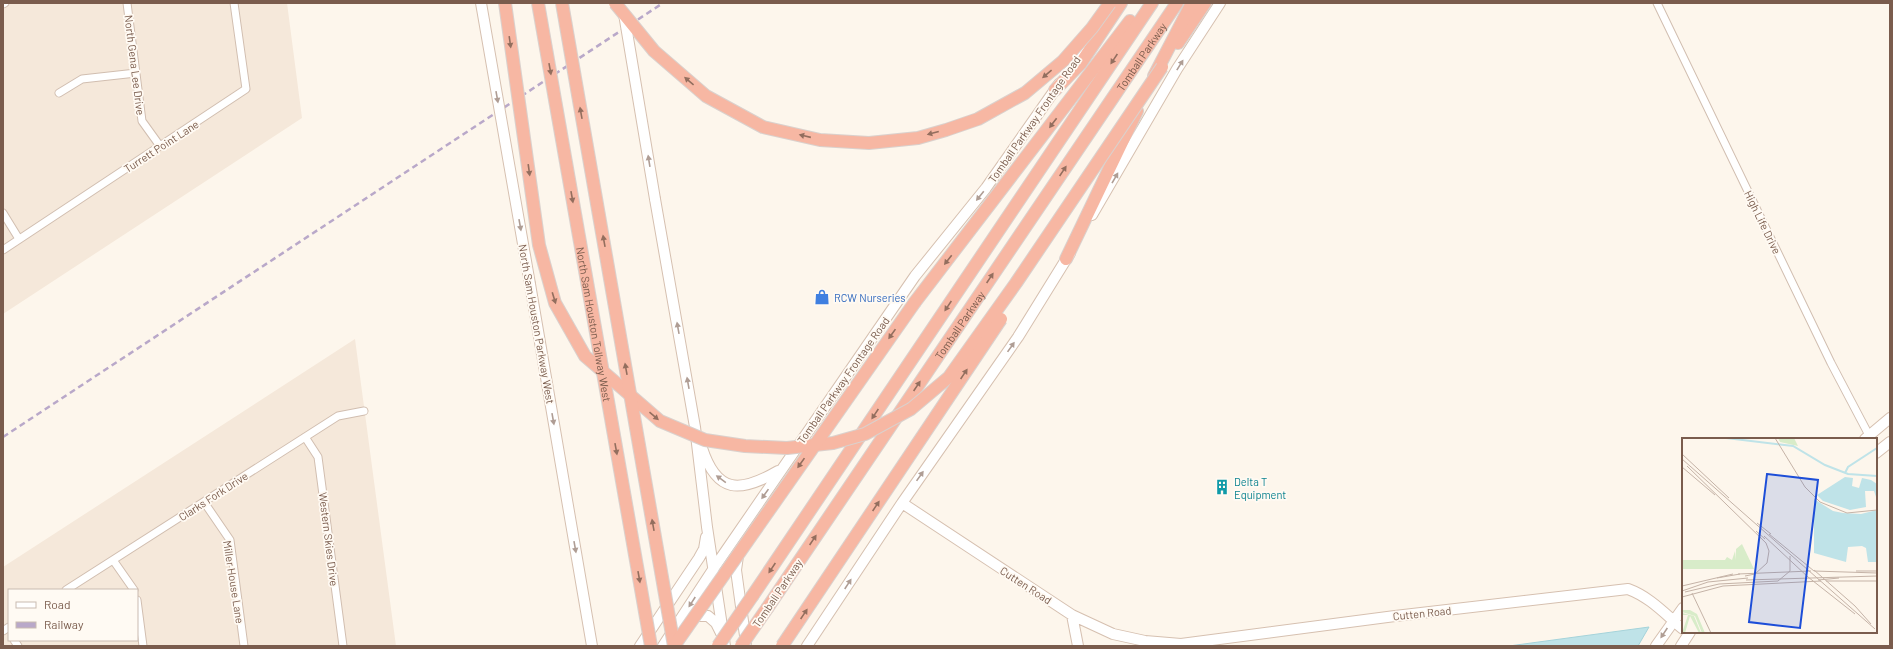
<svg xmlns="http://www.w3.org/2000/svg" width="1893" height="649" viewBox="0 0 1893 649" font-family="Barlow,sans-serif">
	<rect width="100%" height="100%" fill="#fdf6ec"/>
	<!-- residential -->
	<path fill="#f5e8da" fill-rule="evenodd" d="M3,3H287L302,118L3,314Z
		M355,339L396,646H3V567ZM9,590H137V640H9Z"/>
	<!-- water -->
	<path fill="#bfe3e8" stroke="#a5d3da" d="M1649,627L1638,646H1509Z"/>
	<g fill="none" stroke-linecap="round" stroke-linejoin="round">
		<!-- street casing -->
		<g stroke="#d1beb0" stroke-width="9">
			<path id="street" d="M127,3L142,121L160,146
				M1657,3L1831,363L1871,439
				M3,4L5,3
				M59,93L82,79L136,73
				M3,213L19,239
				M3,250L246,89L234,3
				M305,437L318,457L343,646
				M204,502L230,540L244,646
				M113,560L134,590
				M66,590L338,416L364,411
				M137,600L143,646
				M3,631L9,627
				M14,640L18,646"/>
		</g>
		<!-- secondary casing -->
		<g stroke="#d6c0b0" stroke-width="12">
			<path id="secondary" d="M1068,71L1095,31
				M655,199L695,427L707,527L725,646
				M1092,215L1177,69L1220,3
				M530,284L592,646
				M1865,439L1890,418
				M702,448C717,494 740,493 778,471
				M1876,453L1890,442
				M902,503L1072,615L1113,634L1145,641L1181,644L1395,616L1628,589C1650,597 1665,614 1683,629
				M738,556L736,570L746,643
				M1072,615L1078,646
				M690,616H708L716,623L721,633
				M640,646L699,558L704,549L706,537
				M663,646L714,568L915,276L986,188L1059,84
				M807,646L902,503L1018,337L1070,253
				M1656,646L1683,608
				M1681,646L1690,632"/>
		</g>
		<!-- highway casing -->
		<g stroke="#dad1cd" stroke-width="14">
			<g id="highway">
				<path d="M1178,43L1205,3"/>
				<path d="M1154,76L1192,3"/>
				<path d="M1055,90L1081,63L1121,3"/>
				<path d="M1066,259L1137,111"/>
				<path d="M915,302L1130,21"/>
				<path d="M753,595L1152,3"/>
				<path id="s1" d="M768,607L1177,3"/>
			</g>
		</g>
		<!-- street -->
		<use href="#street" stroke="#fff" stroke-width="7"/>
		<!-- secondary -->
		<use href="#secondary" stroke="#fff" stroke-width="10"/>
		<!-- highway -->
		<use href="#highway" stroke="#f7b7a3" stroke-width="12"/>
		<!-- rail -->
		<path stroke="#b9a8c9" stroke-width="2.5" stroke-dasharray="6 4" stroke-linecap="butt" d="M3,437L663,3"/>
		<!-- secondary-bridge casing -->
		<g stroke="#d6c0b0" stroke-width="12" stroke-linecap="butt">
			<path id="secondary-bridge" d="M481,3L530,284
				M624,14L655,199"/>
		</g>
		<!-- highway-bridge casing -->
		<g stroke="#dad1cd" stroke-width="14" stroke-linecap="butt">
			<g id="highway-bridge">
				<path d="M505,3L539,245L555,303L585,356L660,421L705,440L745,446L787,448L833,443L865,434L911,409L949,377L1016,283L1162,67"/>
				<path id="s2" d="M538,3L651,646"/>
				<path d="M562,3L674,646"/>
				<path d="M615,3L654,51L706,96L763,127L820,140L869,143L918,138L946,130L978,119L1025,93L1063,61L1092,28L1110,3"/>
				<path d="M674,646L915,302"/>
				<path d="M718,646L753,595"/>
				<path d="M741,646L768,607"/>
				<path d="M782,646L1001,319"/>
			</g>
		</g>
		<!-- secondary-bridge -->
		<use href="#secondary-bridge" stroke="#fff" stroke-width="10"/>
		<!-- highway-bridge -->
		<use href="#highway-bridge" stroke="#f7b7a3" stroke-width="12"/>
	</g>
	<!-- one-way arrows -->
	<defs><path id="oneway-solid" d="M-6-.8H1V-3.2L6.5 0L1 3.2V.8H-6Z"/></defs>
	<g fill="#936e5e">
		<use href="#oneway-solid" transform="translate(510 42) rotate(82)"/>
		<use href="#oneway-solid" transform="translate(1114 59) rotate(124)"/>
		<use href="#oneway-solid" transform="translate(550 69) rotate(80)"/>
		<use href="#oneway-solid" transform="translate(1047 74) rotate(140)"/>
		<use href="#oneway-solid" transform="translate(689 81) rotate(-140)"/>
		<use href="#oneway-solid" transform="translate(581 113) rotate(-100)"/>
		<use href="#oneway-solid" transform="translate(1053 123) rotate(127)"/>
		<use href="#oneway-solid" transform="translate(933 133) rotate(165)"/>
		<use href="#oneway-solid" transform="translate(805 136) rotate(-167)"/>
		<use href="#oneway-solid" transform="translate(529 170) rotate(82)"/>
		<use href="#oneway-solid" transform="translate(1063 171) rotate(-56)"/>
		<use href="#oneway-solid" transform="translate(572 197) rotate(80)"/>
		<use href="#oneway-solid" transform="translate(604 241) rotate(-100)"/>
		<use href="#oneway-solid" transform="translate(948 260) rotate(128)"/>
		<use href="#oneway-solid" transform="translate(990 278) rotate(-56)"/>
		<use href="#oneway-solid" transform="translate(554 298) rotate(73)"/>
		<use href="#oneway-solid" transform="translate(948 306) rotate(124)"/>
		<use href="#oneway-solid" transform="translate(892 334) rotate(125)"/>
		<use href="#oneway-solid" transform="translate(626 369) rotate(-100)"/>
		<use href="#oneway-solid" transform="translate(964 374) rotate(-56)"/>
		<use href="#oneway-solid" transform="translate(917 386) rotate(-56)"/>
		<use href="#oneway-solid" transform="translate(875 414) rotate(124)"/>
		<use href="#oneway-solid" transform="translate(654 416) rotate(41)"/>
		<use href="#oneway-solid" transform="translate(616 449) rotate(80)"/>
		<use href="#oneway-solid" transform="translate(801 463) rotate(125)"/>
		<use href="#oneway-solid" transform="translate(876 506) rotate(-56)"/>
		<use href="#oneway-solid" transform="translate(653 525) rotate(-100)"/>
		<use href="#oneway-solid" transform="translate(813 540) rotate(-56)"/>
		<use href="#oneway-solid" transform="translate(772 568) rotate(124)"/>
		<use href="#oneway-solid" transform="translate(639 577) rotate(80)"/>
		<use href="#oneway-solid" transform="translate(804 614) rotate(-56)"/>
	</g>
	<g fill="#af9d94">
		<use href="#oneway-solid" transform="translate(1180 65) rotate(-58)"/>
		<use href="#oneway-solid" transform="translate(497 97) rotate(80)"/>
		<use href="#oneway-solid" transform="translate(649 161) rotate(-99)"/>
		<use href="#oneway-solid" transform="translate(1115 178) rotate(-60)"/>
		<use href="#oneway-solid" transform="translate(980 196) rotate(129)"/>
		<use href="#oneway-solid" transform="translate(520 225) rotate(80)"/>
		<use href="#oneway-solid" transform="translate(678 328) rotate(-100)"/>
		<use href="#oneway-solid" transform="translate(1011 347) rotate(-55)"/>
		<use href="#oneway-solid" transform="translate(688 383) rotate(-100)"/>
		<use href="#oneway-solid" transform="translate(553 419) rotate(80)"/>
		<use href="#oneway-solid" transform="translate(920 476) rotate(-55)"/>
		<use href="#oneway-solid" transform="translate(721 479) rotate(-144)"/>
		<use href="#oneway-solid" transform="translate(765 494) rotate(125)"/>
		<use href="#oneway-solid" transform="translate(575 547) rotate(80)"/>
		<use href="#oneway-solid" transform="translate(848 584) rotate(-57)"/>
		<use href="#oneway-solid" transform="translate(692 602) rotate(123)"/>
		<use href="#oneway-solid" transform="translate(1664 633) rotate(124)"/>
	</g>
	<!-- icons -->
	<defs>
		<g id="shop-bare" transform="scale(1.2)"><path d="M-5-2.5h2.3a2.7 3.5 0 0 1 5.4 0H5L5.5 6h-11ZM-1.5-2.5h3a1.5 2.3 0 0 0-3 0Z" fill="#3f7fe0" stroke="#fffaf3" stroke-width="2.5" paint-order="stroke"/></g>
		<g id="building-bare" transform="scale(1.2)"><path d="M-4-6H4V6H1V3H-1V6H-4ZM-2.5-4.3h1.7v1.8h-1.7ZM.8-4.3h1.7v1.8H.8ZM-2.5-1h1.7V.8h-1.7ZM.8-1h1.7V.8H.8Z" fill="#0f9aa8" stroke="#fffaf3" stroke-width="2.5" paint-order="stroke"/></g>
	</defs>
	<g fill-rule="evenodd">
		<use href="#shop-bare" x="822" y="297"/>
		<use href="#building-bare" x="1222" y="487"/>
	</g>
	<g text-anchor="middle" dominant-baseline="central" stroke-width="3.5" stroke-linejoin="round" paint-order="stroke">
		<!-- street labels -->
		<g font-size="11" fill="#7a5c4d" stroke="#fffaf3">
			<text stroke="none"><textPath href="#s1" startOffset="665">Tomball Parkway</textPath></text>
			<text transform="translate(135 65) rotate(83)">North Gena Lee Drive</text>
			<text transform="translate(1034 119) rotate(-55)">Tomball Parkway Frontage Road</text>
			<text transform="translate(161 146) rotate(-33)">Turrett Point Lane</text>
			<text transform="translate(1763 222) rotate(64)">High Life Drive</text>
			<text transform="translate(537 324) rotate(80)">North Sam Houston Parkway West</text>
			<text stroke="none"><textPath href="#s2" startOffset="326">North Sam Houston Tollway West</textPath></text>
			<text stroke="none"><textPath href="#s1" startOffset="341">Tomball Parkway</textPath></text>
			<text transform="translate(843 380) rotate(-55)">Tomball Parkway Frontage Road</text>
			<text transform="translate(213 496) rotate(-33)">Clarks Fork Drive</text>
			<text transform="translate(329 539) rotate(83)">Western Skies Drive</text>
			<text transform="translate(234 582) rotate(81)">Miller House Lane</text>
			<text transform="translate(1026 585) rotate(33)">Cutten Road</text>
			<text transform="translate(777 593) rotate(-56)">Tomball Parkway</text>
			<text transform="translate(1422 613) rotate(-6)">Cutten Road</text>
		</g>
		<!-- shop labels -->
		<g font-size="11" fill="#366cbe" stroke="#fffaf3" text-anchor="start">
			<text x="834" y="297">RCW Nurseries</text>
		</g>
		<!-- culture labels -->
		<g font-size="11" fill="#0d838f" stroke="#fffaf3" text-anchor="start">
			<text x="1234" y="481">Delta T<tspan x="1234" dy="13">Equipment</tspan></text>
		</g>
	</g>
	<!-- overview -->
	<g transform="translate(1682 438)">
		<rect width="195" height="195" fill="#fdf6ec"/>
		<path d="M96,0H112L116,8L98,4ZM60,106L72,131H0V122H43L45,119L50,122L53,113L54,122V111ZM0,172H8L15,176L23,195H20L13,178L0,174ZM0,175L12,178L19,195H17L8,178L3,195H0L6,177H0Z" fill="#d8ecc9"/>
		<path d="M163,39L171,40L170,48L177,50L180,40L189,42L195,46V62L192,53H183L184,69L168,72L141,63L135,57ZM132,61L151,73L161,75L179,76L195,72V124H186L184,110L180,108L166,109L164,124L132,115Z" fill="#bfe3e8"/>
		<path fill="none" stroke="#bfe3e8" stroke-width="2" d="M44,0L111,8L143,27L166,36L195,38M163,35L166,29L195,10"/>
		<path fill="none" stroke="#c5b3a7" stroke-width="1" d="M93,0L123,49L138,64L165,75L195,72M0,16L47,60M0,21L193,191M5,28L84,105L87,113L85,125L73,136L63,138M0,29L33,57M75,85L89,96M74,93L83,101M87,96L132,133L195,135M82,98L126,139M132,132L173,168L189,186M174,133H195M56,136L129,133M126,139L173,176M35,140L58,136M64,142L195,138M136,142L157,140M144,143H195M0,148L51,136M0,153L26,144L66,140M3,154L37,146L96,143L108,133V118M10,155L29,195M0,159L41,148L139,143"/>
		<path fill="#1d4ed8" fill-opacity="0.15" stroke="#1d4ed8" stroke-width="2" d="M85,36L136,42L118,190L67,184Z"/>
		<rect width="195" height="195" fill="none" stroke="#7a5c4d" stroke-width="2"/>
	</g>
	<!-- border -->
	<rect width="1893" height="649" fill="none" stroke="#7a5c4d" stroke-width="8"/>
	<!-- legend -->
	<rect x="8" y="589" width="130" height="52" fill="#fffaf3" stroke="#cabbb1"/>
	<rect x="16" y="602" width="20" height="6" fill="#ffffff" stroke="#cabbb1"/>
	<text x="44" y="609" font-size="12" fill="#7a5c4d">Road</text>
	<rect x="16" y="622" width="20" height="6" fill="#b9a8c9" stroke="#cabbb1"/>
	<text x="44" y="629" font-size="12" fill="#7a5c4d">Railway</text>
</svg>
